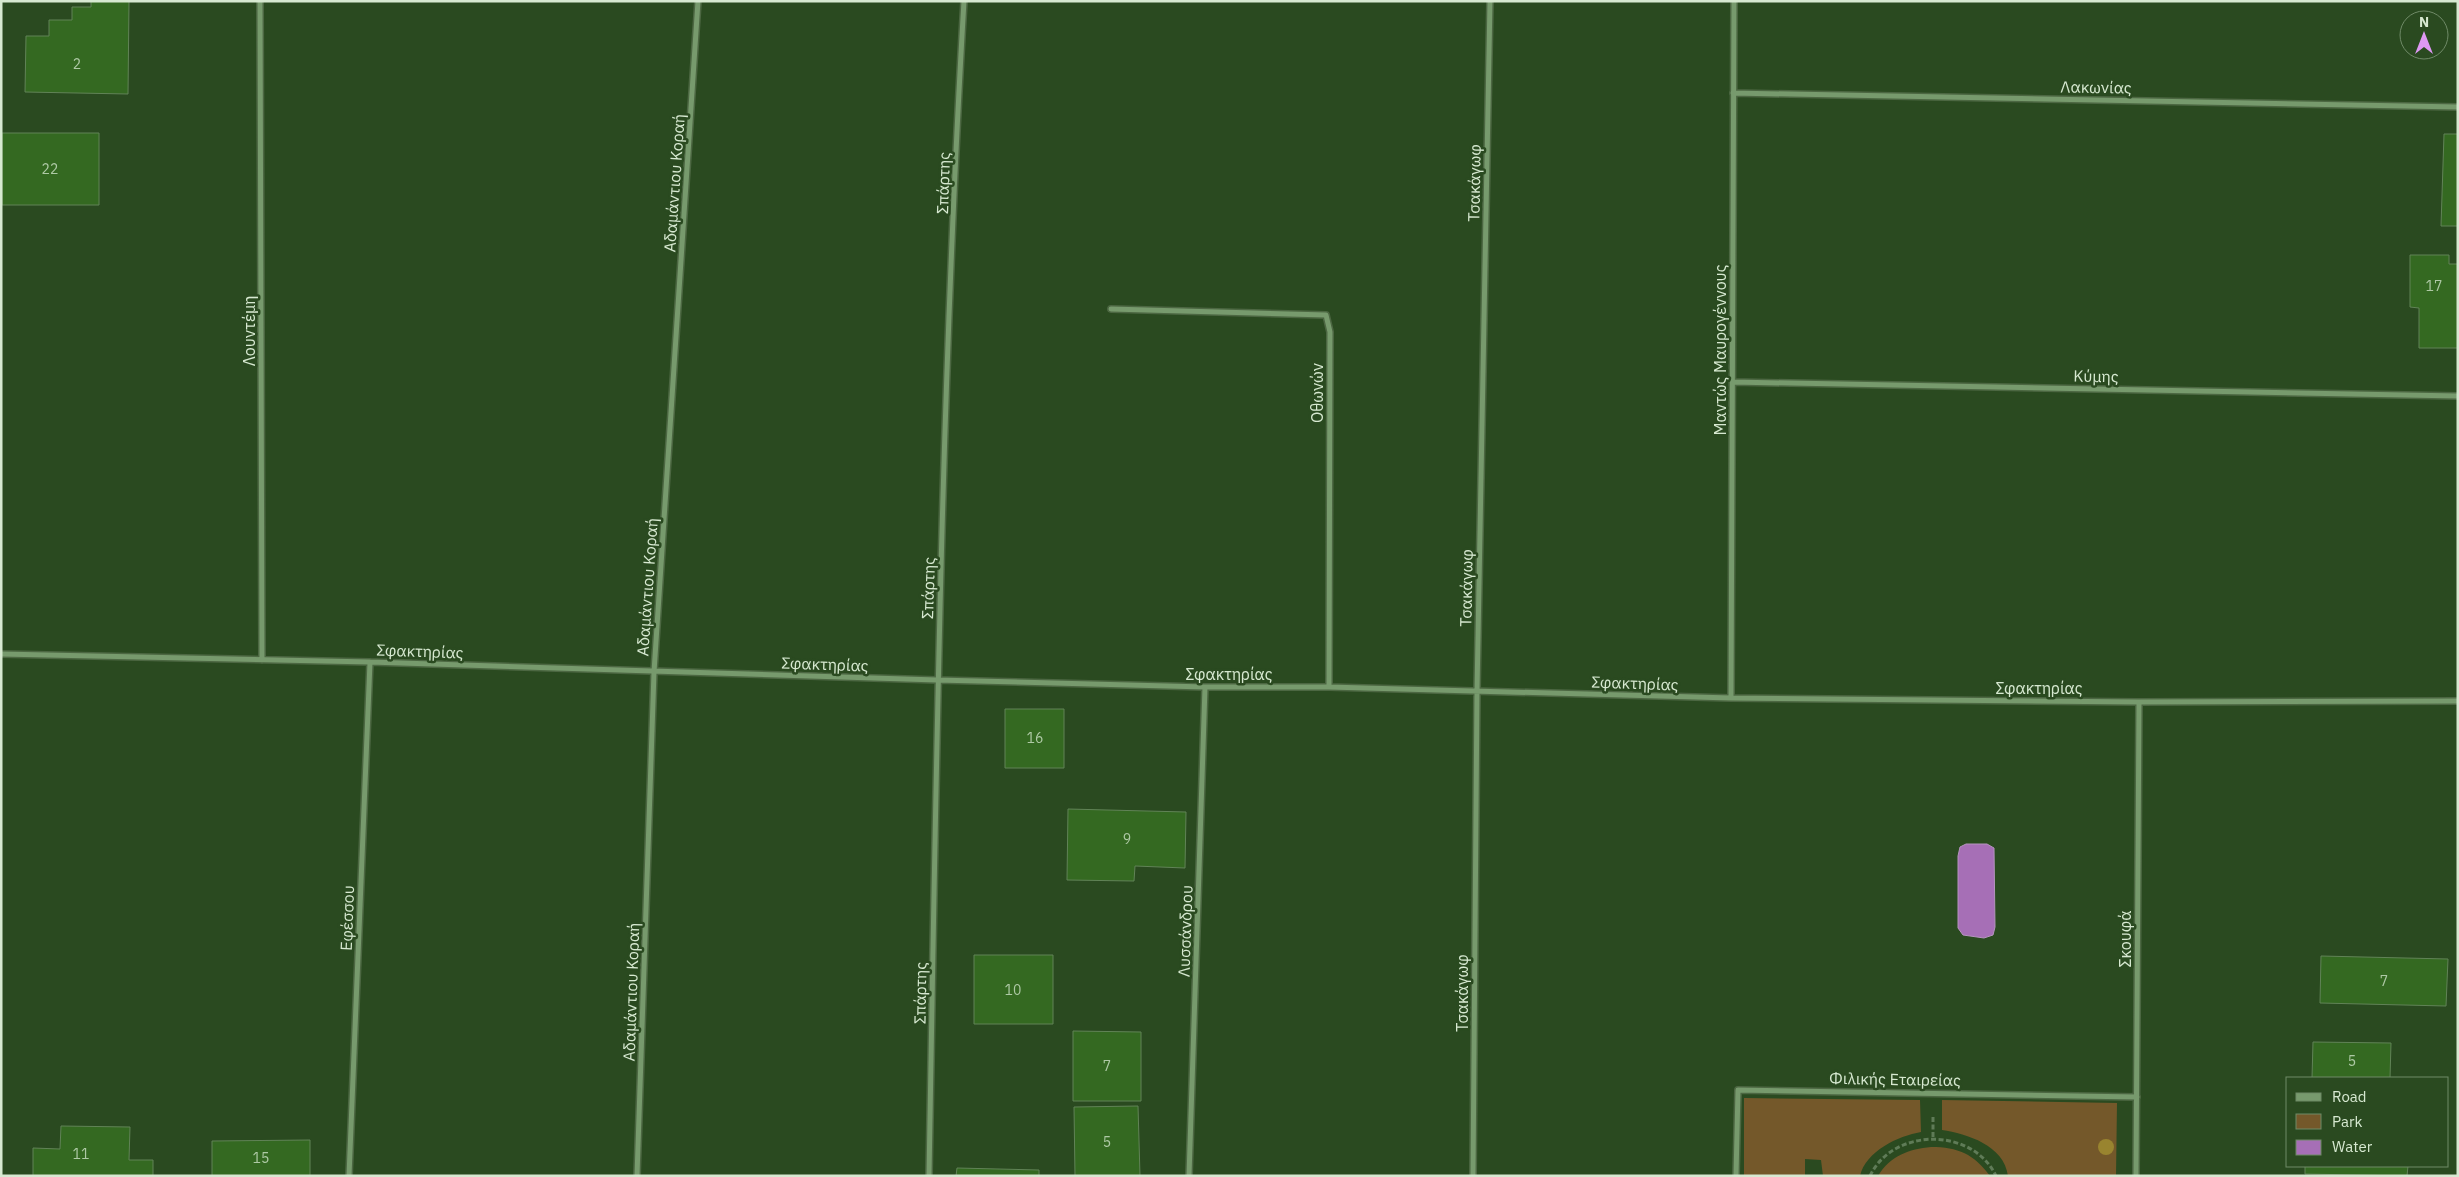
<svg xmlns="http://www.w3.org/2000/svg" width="2459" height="1177" viewBox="0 0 2459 1177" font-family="'IBM Plex Sans',sans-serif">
	<rect width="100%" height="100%" fill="#2a4a20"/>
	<!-- green -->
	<path fill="#74582a" d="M1744,1098L1920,1100L1921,1132C1898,1136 1866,1151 1860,1176H1823L1821,1160L1805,1159V1176H1744Z
		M1942,1100L2117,1103L2116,1176H2008C2004,1145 1967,1134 1942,1130Z
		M1931,1147C1958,1147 1974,1154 1990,1176H1878C1890,1156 1909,1149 1931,1147Z"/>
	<!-- water -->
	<path fill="#a66fb6" stroke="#b594be" d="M1966,844H1987L1994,848L1995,927L1993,935L1984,938L1963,935L1958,928V856L1960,847Z"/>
	<!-- building -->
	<path fill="#346921" stroke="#618357" d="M91,1H129L128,94L25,92L26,36H49V20H72V7H91Z
		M2,133H99V205H2Z
		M2444,134H2458V226H2441Z
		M2410,255H2449V264H2458V348H2419V308L2410,307Z
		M1005,709H1064V768H1005Z
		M1068,809L1186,812L1185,868L1135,866L1134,881L1067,880Z
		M974,955H1053V1024H974Z
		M2321,956L2448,959L2446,1006L2320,1003Z
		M1073,1031L1141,1032V1101H1073Z
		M2313,1042L2391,1043L2390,1078H2312Z
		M1138,1106L1140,1176H1075L1074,1107Z
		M61,1126L130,1127L129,1160H153V1176H33V1148L60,1149Z
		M310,1140V1176H212V1141Z
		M2305,1166H2408L2407,1176L2305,1174Z
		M957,1168L1039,1170V1176H956Z"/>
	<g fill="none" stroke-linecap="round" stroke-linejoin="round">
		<!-- minor casing -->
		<g stroke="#4c6742" stroke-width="8">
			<path id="minor" d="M260,1L262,660
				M1733,93L2458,107
				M1111,309L1326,315L1330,332L1329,687
				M1733,382L2458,396
				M1,654L370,662L937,680L1205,687H1329L1731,698L2139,702L2458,701
				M1731,698L1734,1
				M349,1176L370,662
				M637,1176L654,672L698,1
				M929,1176C936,784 941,392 964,1
				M1189,1176L1205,687
				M1473,1176L1477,691L1490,1
				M1736,1176L1738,1090L2137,1097
				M2136,1176L2139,702"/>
		</g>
		<!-- path -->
		<path stroke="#5f7b57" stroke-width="3" stroke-dasharray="5 2.5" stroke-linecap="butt" d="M1933,1117V1139
			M1870,1176C1893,1127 1973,1127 1996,1176"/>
		<!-- minor -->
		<use href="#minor" stroke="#779a6d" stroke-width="5"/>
	</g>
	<!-- trees -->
	<circle fill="#99842f" cx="2106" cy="1147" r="8"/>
	<g text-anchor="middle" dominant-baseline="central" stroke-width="5" stroke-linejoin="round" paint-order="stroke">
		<!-- number labels -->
		<g font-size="14" fill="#aec9a5">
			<text x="77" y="64">2</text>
			<text x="50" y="169">22</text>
			<text x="2434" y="286">17</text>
			<text x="1035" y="738">16</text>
			<text x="1127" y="839">9</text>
			<text x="2384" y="981">7</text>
			<text x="1013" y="990">10</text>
			<text x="2352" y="1061">5</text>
			<text x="1107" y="1066">7</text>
			<text x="1107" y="1142">5</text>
			<text x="81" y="1154">11</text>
			<text x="261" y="1158">15</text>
		</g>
		<!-- street labels -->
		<g font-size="16" fill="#d7e9d1" stroke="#2a4a20">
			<text transform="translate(2096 87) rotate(1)">Λακωνίας</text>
			<text transform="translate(674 183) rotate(-86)">Αδαμάντιου Κοραή</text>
			<text transform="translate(943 183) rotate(-88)">Σπάρτης</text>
			<text transform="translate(1474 183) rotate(-89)">Τσακάγωφ</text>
			<text transform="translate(249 331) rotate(-90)">Λουντέμη</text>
			<text transform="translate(1720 350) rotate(-90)">Μαντώς Μαυρογέννους</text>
			<text transform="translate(2096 376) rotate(1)">Κύμης</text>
			<text transform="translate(1317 393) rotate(-90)">Οθωνών</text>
			<text transform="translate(647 587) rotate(-86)">Αδαμάντιου Κοραή</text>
			<text transform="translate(928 588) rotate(-88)">Σπάρτης</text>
			<text transform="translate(1466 588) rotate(-89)">Τσακάγωφ</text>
			<text transform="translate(420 651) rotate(2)">Σφακτηρίας</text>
			<text transform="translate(825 664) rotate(2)">Σφακτηρίας</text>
			<text x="1229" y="674">Σφακτηρίας</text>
			<text transform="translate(1635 683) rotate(2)">Σφακτηρίας</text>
			<text x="2039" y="688">Σφακτηρίας</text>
			<text transform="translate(347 918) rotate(-88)">Εφέσσου</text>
			<text transform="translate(1185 931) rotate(-88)">Λυσσάνδρου</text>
			<text transform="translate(2125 939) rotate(-90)">Σκουφά</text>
			<text transform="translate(631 992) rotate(-88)">Αδαμάντιου Κοραή</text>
			<text transform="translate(920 993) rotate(-89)">Σπάρτης</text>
			<text transform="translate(1462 993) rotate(-90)">Τσακάγωφ</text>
			<text transform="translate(1895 1079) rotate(1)">Φιλικής Εταιρείας</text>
		</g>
	</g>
	<!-- border -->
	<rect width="2459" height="1177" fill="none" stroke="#d7e9d1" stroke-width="5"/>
	<!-- legend -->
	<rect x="2286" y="1077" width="162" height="90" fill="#2a4a20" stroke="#6f8a67"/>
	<rect x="2296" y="1093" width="25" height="8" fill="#779a6d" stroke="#6f8a67"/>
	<text x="2332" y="1102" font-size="15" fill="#d7e9d1">Road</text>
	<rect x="2296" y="1114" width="25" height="15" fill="#74582a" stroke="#6f8a67"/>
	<text x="2332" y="1127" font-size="15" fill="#d7e9d1">Park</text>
	<rect x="2296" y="1140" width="25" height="15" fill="#a66fb6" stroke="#6f8a67"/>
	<text x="2332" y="1152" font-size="15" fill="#d7e9d1">Water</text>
	<!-- north arrow -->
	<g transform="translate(2424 35)"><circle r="24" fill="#2a4a20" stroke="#6f8a67"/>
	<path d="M0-4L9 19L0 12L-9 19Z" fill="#de98f2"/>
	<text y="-8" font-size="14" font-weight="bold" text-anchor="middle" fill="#d7e9d1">N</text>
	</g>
</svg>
